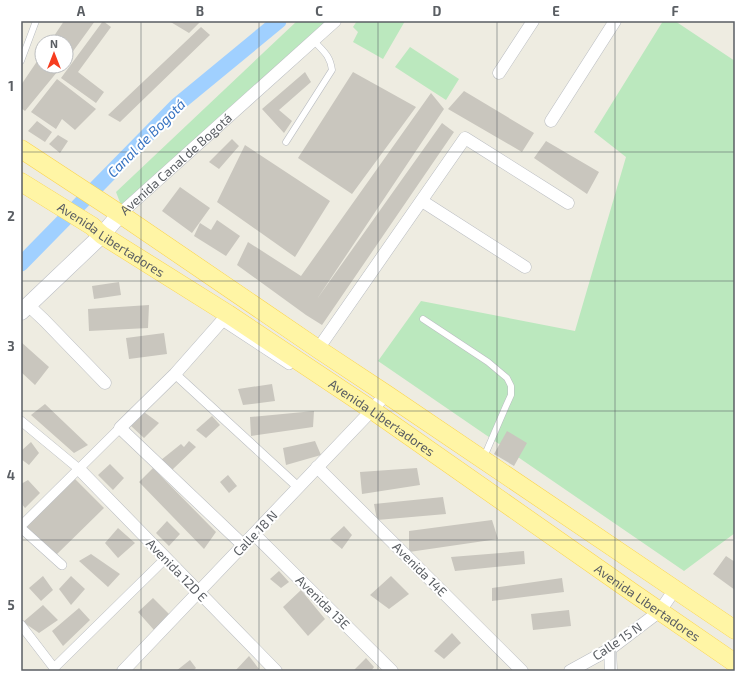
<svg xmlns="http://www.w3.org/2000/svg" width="756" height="692" viewBox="0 0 756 692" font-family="'Exo 2',sans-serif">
	<rect width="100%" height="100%" fill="#eeece1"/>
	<!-- green -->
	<path fill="#bbe8be" d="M297,21H326L121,205L116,192Z
		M357,21H405L383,59L353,42L358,32L353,27Z
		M663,21H675L735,61V533L684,571L378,361L421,301L575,331L626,157L594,132Z
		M410,47L459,79L446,100L395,67Z"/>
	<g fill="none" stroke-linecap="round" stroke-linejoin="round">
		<!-- canal -->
		<path stroke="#a0d0ff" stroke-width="15" d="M21,264L177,105L279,21"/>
	</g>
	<!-- building -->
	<path fill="#c9c6be" d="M64,21H95L66,61V42H50Z
		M103,21L111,27L78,72L104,92L96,103L61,78Z
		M169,21H201L189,33Z
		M201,27L210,35L120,122L108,115Z
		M42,54V66H62L25,111L21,108V85Z
		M305,72L311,82L279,110L292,121L284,133L262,109Z
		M353,72L416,107L352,194L298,158Z
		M57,79L96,109L75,130L62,119L56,129L31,112Z
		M464,91L534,133L522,152L448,109Z
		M431,93L444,109L317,299L442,123L454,132L322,325L306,315L237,265L248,242L301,276Z
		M37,121L52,132L45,142L28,131Z
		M58,135L68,141L60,153L49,144Z
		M232,139L239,146L219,169L209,162Z
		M546,141L599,172L587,194L534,158Z
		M245,145L330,201L295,257L217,202Z
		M180,187L210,208L192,233L162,211Z
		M217,220L240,236L226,256L194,236L200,223L211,230Z
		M119,282L121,295L94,299L92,286Z
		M149,305L148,328L89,331L88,309Z
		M164,333L167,354L129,359L126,338Z
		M21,342L49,367L35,385L21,372Z
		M272,384L275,401L243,405L238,389Z
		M45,404L88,445L74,453L31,415Z
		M314,411L313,427L251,436L250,417Z
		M144,412L159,423L144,438L130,425Z
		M212,416L220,425L206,438L196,430Z
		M507,431L527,443L514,466L494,454Z
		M189,441L196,447L172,470L161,460L181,444L184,447Z
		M315,441L321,455L286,465L283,448Z
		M31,442L39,453L29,465L21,459V451Z
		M110,464L124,478L113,490L98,475Z
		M153,468L216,532L204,549L139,482Z
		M417,468L420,485L362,494L360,472Z
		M228,475L237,486L229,493L220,482Z
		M75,479L104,508L55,556L24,526Z
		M28,480L40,493L25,508L21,503V484Z
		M443,497L446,514L377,520L374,504Z
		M492,520L498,539L409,552V531Z
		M167,521L180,534L169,546L156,533Z
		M344,526L352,535L342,549L330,539Z
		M118,528L135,543L118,558L105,543Z
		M524,551L525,564L455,571L451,557Z
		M91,554L120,574L108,587L79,561Z
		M726,556L735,562V590L713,574Z
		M279,571L289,582L281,588L270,579Z
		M43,576L53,590L41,601L29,588Z
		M71,576L85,589L71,605L59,589Z
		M391,576L409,594L389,609L370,595Z
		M562,578L564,592L492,601V588Z
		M301,590L325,619L308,636L283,607Z
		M153,598L170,615L154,630L138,612Z
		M43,605L58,620L39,633L23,622Z
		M79,608L90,620L63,646L52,631Z
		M569,610L571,626L533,630L531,614Z
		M452,633L461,643L444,659L434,651Z
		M249,656L259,669L257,671H235Z
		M366,658L374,667L371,671H353Z
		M190,660L196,668L193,671H176Z"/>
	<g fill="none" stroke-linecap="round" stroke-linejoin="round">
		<!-- service casing -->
		<g stroke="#b9bcc1" stroke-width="7">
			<path id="service" d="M21,61L36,21
				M286,142L332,70C330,55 323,51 314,41
				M423,319L488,362L507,378L511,386V395L506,406L484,457"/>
		</g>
		<!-- pedestrian casing -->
		<g stroke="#b9bcc1" stroke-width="10">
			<path id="pedestrian" d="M222,321L289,365
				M175,374L298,487
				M21,421L79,469
				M21,526L120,428
				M21,528L62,565
				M21,625L54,668L166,558"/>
		</g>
		<!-- minor casing -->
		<g stroke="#b9bcc1" stroke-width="13">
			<g id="minor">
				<path d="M499,73L533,21"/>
				<path d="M551,121L615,21"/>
				<path d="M422,201L525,267"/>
				<path id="s1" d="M120,214L335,21"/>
				<path d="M28,305L44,320L105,383"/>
				<path d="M228,314L175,374L120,428L243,545"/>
				<path d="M318,349L465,138L568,203"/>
				<path d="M317,467L522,671"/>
				<path d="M79,469L276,671"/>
				<path d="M254,534L392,671"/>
				<path d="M610,649L611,671"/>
				<path d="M123,671L372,410L386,394"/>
				<path d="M570,671L610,649L660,611L675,589"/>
			</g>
		</g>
		<!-- secondary casing -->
		<g stroke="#babdc4" stroke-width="17">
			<path id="secondary" d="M21,312L102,235L120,214"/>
		</g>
		<!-- primary casing -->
		<g stroke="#fcd44c" stroke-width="19">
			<g id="primary">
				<path d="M21,149L120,214L318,349L386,394L735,630"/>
				<path id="s2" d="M21,182L92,226L102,235L228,314L372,410L632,592L735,663"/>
			</g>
		</g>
		<!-- service -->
		<use href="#service" stroke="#fff" stroke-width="6"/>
		<!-- pedestrian -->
		<use href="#pedestrian" stroke="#fff" stroke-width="9"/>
		<!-- minor -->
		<use href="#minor" stroke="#fff" stroke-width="12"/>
		<!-- secondary -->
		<use href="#secondary" stroke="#fff" stroke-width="16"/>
		<!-- primary -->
		<use href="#primary" stroke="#fff5a5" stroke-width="18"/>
	</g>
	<!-- grid -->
	<path fill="none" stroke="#5a5e63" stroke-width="1" stroke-opacity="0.55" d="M141,21V671M259,21V671M378,21V671M497,21V671M615,21V671M21,152H735M21,281H735M21,411H735M21,540H735"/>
	<g text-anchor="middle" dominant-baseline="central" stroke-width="4" stroke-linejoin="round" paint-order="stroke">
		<!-- street labels -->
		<g font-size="13" fill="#5a5e63" stroke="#fff">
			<text stroke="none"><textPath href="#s1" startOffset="75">Avenida Canal de Bogotá</textPath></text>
			<text stroke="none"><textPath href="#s2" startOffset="107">Avenida Libertadores</textPath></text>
			<text stroke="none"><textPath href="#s2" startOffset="431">Avenida Libertadores</textPath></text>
			<text transform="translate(255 533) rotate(-46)">Calle 18 N</text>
			<text transform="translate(420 569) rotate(45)">Avenida 14E</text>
			<text transform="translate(177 570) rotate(46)">Avenida 12D E</text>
			<text transform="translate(323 602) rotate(45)">Avenida 13E</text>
			<text stroke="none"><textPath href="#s2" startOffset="755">Avenida Libertadores</textPath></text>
			<text transform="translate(617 641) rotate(-34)">Calle 15 N</text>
		</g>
		<!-- water labels -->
		<g font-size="14" font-style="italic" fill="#3874c2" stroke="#fff">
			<text transform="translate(146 138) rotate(-45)">Canal de Bogotá</text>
		</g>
	</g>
	<!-- border -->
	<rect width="756" height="692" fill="none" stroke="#ffffff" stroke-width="44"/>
	<!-- north arrow -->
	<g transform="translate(54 54)"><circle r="19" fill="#ffffff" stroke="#bdbfc1"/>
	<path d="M0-3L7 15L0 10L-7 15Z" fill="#f63c1f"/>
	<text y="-6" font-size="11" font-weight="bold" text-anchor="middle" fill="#5a5e63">N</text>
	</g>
	<rect x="22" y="22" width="712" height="648" fill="none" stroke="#5a5e63" stroke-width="1.5"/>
	<g font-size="13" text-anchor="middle" font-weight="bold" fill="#5a5e63">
		<text x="81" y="16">A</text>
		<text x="200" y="16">B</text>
		<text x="319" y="16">C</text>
		<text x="437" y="16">D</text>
		<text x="556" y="16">E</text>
		<text x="675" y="16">F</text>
		<text x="11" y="91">1</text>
		<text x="11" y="221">2</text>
		<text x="11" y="351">3</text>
		<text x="11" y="480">4</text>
		<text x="11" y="610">5</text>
	</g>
</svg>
